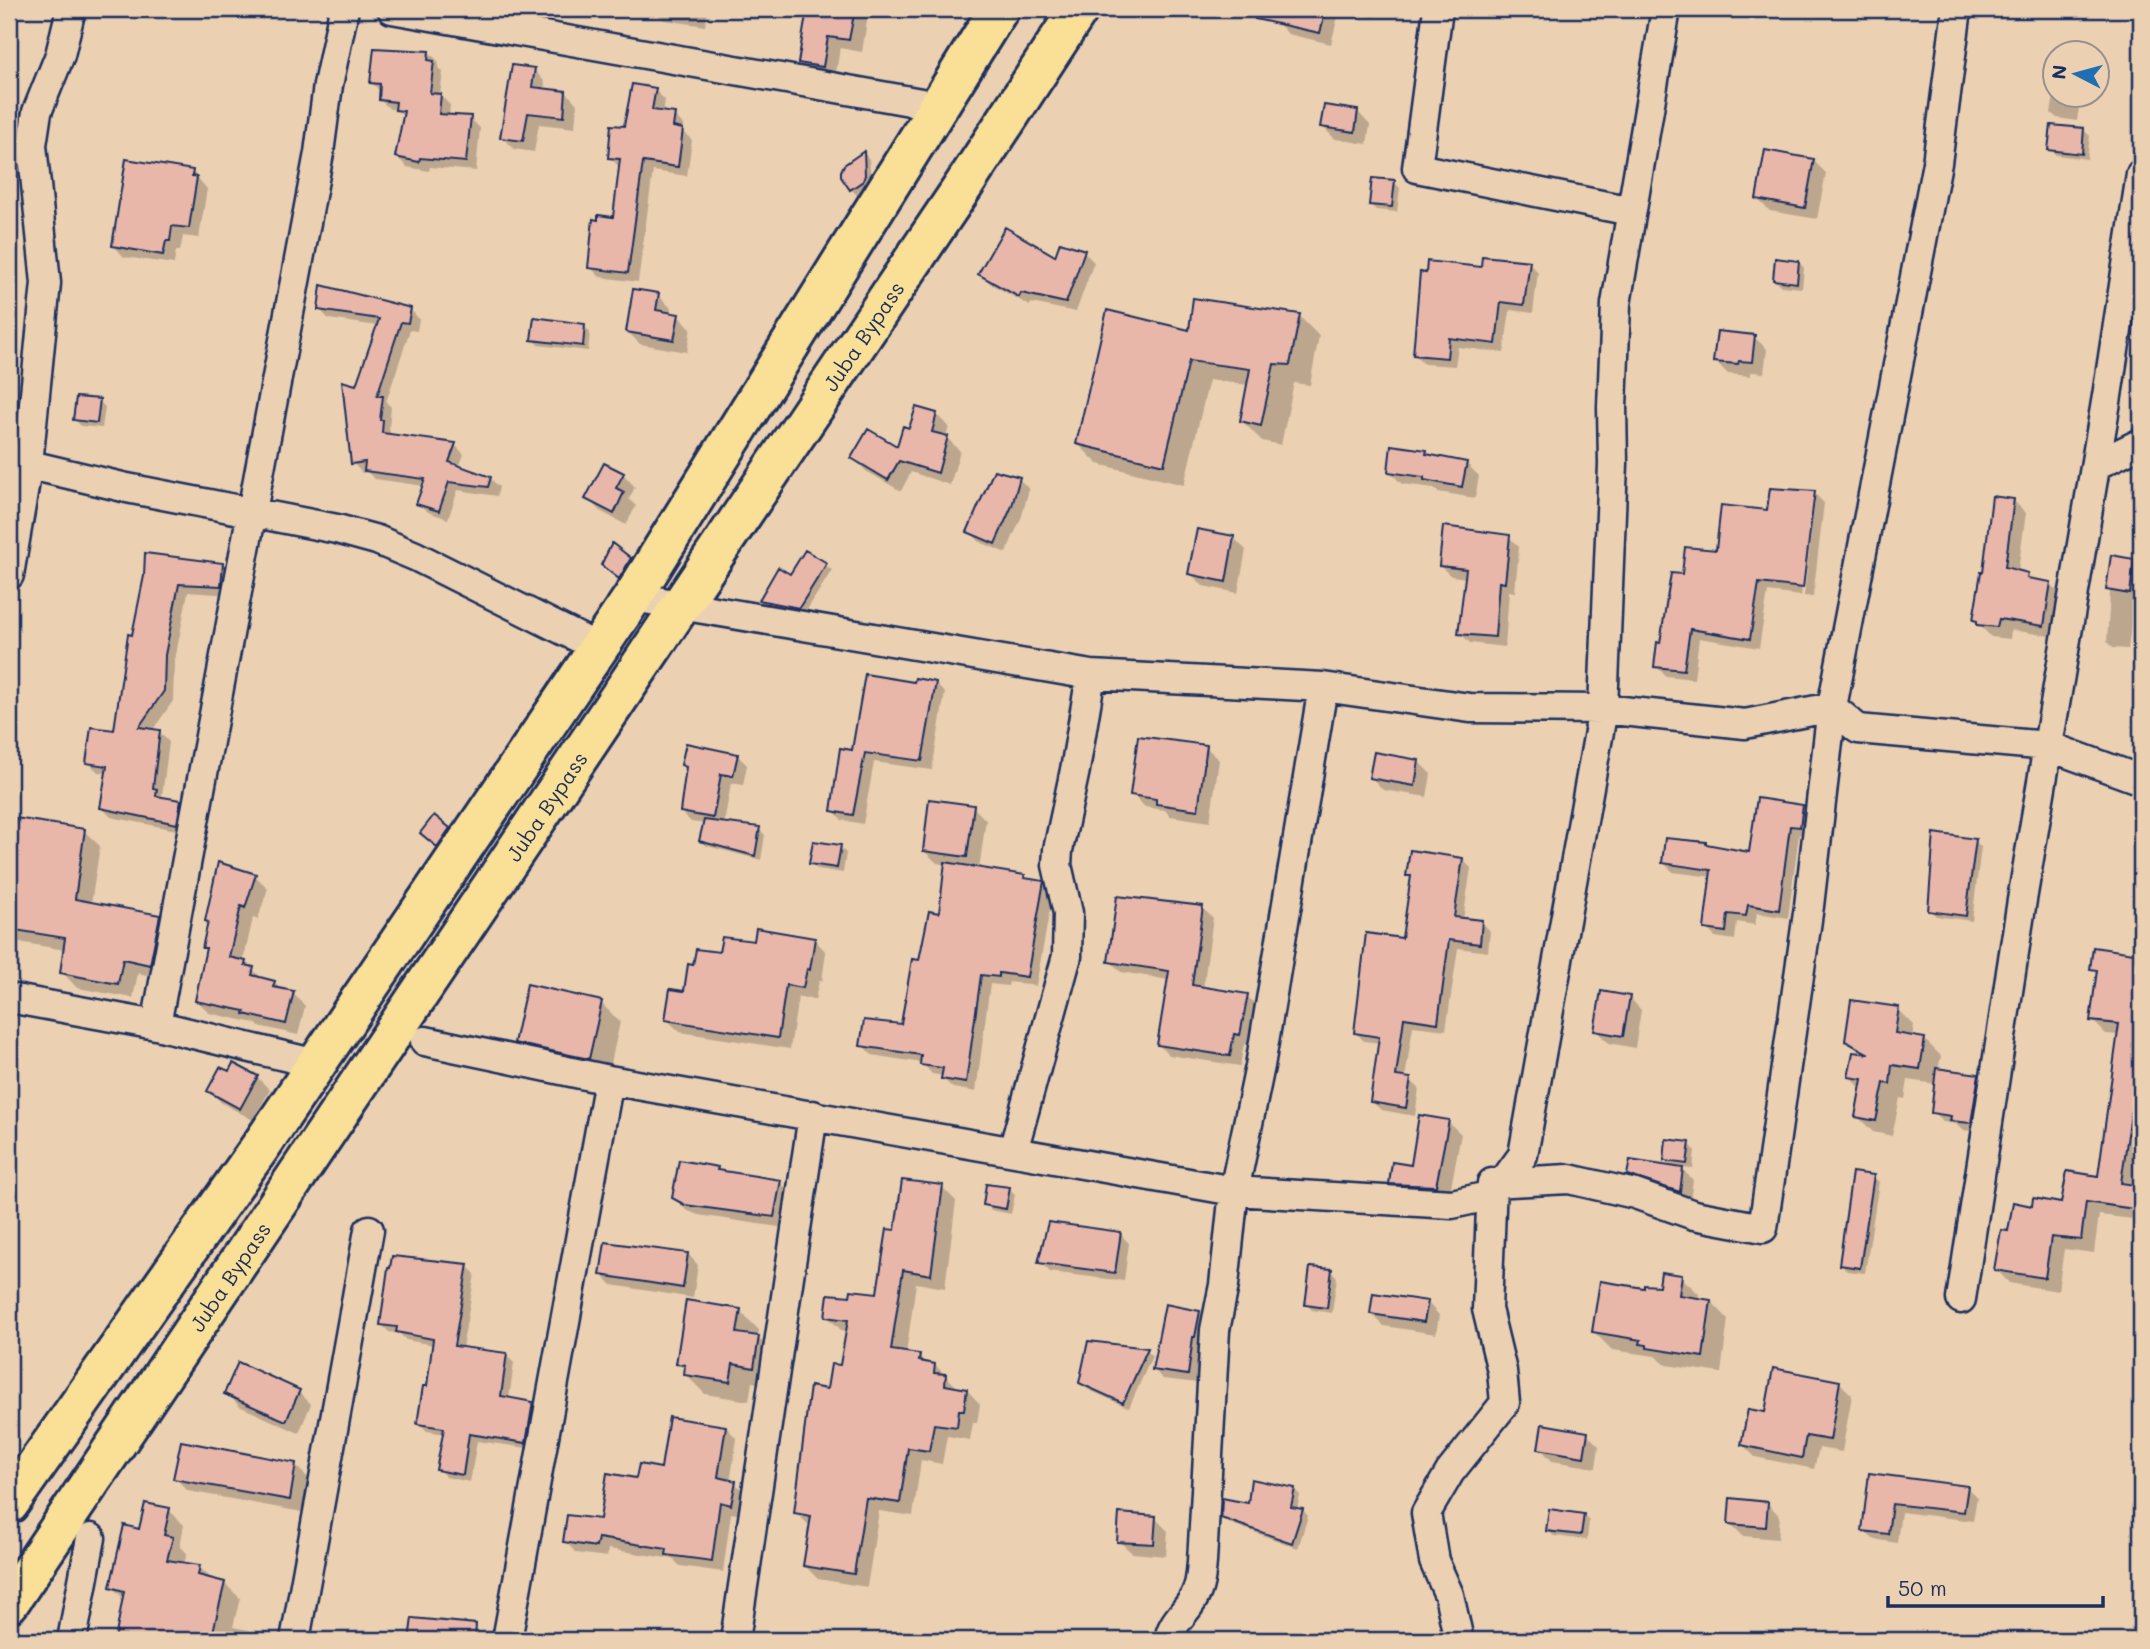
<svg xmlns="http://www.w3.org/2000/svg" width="2150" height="1649" viewBox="0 0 2150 1649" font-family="Mali,sans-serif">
	<rect width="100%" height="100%" fill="#ebd1b2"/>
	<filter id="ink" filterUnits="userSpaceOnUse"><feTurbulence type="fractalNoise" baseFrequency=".0143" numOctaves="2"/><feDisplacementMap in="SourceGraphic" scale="14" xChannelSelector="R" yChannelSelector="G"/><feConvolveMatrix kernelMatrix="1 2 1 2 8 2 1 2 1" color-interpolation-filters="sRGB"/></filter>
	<g filter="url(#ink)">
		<!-- shadow -->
		<path fill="#0003" d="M659,9H708L705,26L664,20L658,15Z
			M809,9H869L862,52L840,48L835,79L812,75L800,62Z
			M1280,9H1377L1375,17L1339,12L1331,44L1288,34L1277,22Z
			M429,52L439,62L438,68L443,72L440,95L450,105L449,117L470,118L480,128L476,171L430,167L429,171L407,167L397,157L404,117L398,110L390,109L380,100L381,92L372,83Z
			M534,70L545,82L544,90L566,92L577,104L575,128L539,124L534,152L514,149L502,137Z
			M2056,84V94H2081L2077,121L2057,118L2051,113Z
			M655,90L665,100L663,113L674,115L684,125L683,132L692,140L687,176L653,171L638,282L600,277L590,267L615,219L620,168L610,157L625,128Z
			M1358,112L1370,125L1367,144L1335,139L1322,126Z
			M2084,130L2090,136L2087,159L2056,155L2050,149Z
			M864,153L869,159L871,182L868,187L857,195L851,189L845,166Z
			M1813,160L1826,173L1817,219L1770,211L1757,199Z
			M192,171L207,189L199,238L183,236L180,251H176L174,264L124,257L114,246Z
			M1394,182L1400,188L1397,212L1376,210L1370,204Z
			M1084,252L1094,262L1076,312L1031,303L1030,306L991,284L981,274Z
			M1799,262L1804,268L1802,288L1781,286L1775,280Z
			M1529,263L1538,272L1533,313L1510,310L1504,353L1458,347L1455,366L1424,364L1415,355L1482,268Z
			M658,295L671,308L670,314L678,316L691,328L687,352L640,344L628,332Z
			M410,309L419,319L417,331L410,330L386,402L391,407L389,428L391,436L455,445L464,454L459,468L490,478L499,487L497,496L458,490L448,519L428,512L418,503L424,486L375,479L367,472L362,473L353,463L358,387L378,326L329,319L320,310Z
			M1299,316L1319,336L1310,385L1294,383L1281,445L1262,441L1242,421L1249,385L1209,380L1184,485L1098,464L1078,444L1190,332Z
			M584,326L590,332L588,351L538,345L533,339Z
			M1754,337L1767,349L1764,373L1751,372L1750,376L1728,374L1715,361Z
			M99,401L105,407L102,428L81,426L75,420Z
			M937,415L949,427L946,437L960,451L950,485L911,472L901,491L866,471L853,458L898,448L911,430Z
			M1426,452L1431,457L1466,463L1479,476L1475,498L1438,492L1434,488L1402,484L1389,471Z
			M623,474L635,487L629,499L636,506L626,525L600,511L587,498Z
			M1019,479L1029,489L1022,516L1006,553L980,542L969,531Z
			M1814,493L1824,503L1813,597L1804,596L1815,500H1812L1801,596L1768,592L1759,648L1699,638L1694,679L1666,676L1656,666L1684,576L1768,512Z
			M2013,500L2026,513L2018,571L2027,575L2034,581L2050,583L2062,596L2056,637L2011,630L2010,639L1991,637L1975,620L1984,574Z
			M1509,537L1519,547L1515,592L1509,591L1505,647L1470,643L1460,633L1467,578L1451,576L1440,566Z
			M1234,538L1246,550L1238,593L1203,586L1190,573Z
			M613,545L636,566L625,583L609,571Z
			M806,552L832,570L805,613L767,605L762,600L790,576Z
			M2133,560L2139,566L2128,649L2113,648L2107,642L2110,592L2108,590Z
			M222,565L231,574L230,595L188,592L174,665L173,701L152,731L159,732L169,742L162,796L165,799L180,801L190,811L186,832L111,817L102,808L108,773L98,772L88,762L116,732L145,576Z
			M916,684H935L945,693L932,770L874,762L863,824L842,820L833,810L854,752Z
			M1206,747L1219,760L1210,822L1170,816L1165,810L1145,807L1132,794Z
			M737,755L747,765L743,785L731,783L724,824L759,829L765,835L761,860L707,846L701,840L705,824L691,822L681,812L688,770L683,765Z
			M1418,761L1431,774L1427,797L1383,790L1371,777Z
			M973,807L986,820L979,869L1024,876L1027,880L1043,882L1053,892L1036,986L1009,982L1008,986L990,984L976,1092L953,1088L943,1079L944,1076L932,1074L922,1063L872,1055L862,1045L903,1026L921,962L940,915L947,865L937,863L924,851Z
			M1802,807L1812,816L1809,836L1799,834L1788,918L1757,913L1755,925L1737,922L1735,940L1715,937L1706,928L1712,877L1673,872L1664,863L1751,854Z
			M12,824L84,831L100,846L91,904L159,917L174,932L165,979L138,973L133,998L77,988L62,972L65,950L13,941L9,937V848Z
			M449,829L455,835L444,851L428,838Z
			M1975,841L1981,847L1972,921L1936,916L1930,910Z
			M840,847L846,853L843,873L817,869L811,863Z
			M1462,859L1471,868L1463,920L1482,922L1490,931L1488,952L1458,948L1446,1030L1413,1026L1405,1079L1410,1080L1419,1088L1415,1116L1381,1110L1372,1102L1380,1043L1364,1041L1355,1032L1403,940L1412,880L1408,875Z
			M255,876L268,888L258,919L253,918L243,962L265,980L274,982L282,991L293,993L305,1006L298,1035L259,1026L255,1023L209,1013L197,1000L207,950L204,947Z
			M1202,908L1213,918L1203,989L1247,996L1258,1007L1250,1045L1244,1044L1240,1066L1169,1055L1158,1044L1169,980L1121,972L1110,961Z
			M2141,922V948L2138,945Z
			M814,939L826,952L822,981H819L815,1000L798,997L790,1049L680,1032L667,1020L686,993L695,967L755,943Z
			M9,944L16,950L13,972L9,971Z
			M2095,949L2141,956V1220L2099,1215L2094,1253L2064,1249L2058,1291L2009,1283L1996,1269L2010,1234L2034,1208L2062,1205L2099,1178L2119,1035L2106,1034L2092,1020L2098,974L2092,968Z
			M1629,997L1641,1010L1635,1048L1609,1043L1596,1031Z
			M601,1003L620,1022L608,1077L535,1061L516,1042Z
			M1898,1009L1914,1025L1912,1038L1925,1040L1941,1056L1938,1070L1978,1076L1988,1086L1980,1132L1962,1130L1956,1124L1943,1122L1933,1112L1936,1084L1908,1080L1905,1099L1900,1098L1892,1136L1873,1132L1857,1116L1862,1089L1850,1077L1861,1054L1847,1040Z
			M257,1077L270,1090L253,1120L222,1103L209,1091Z
			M1448,1122L1461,1134L1449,1198L1404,1196L1391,1183L1412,1167Z
			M1689,1144L1695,1150L1693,1169L1681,1168L1693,1180L1690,1201L1639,1185L1629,1175L1673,1168L1665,1161Z
			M717,1169L721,1172L780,1182L791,1194L785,1228L698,1215L686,1210L674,1198Z
			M1873,1176L1879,1182L1865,1273L1847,1271L1841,1265Z
			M942,1187L956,1201L945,1288L916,1283L906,1354L919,1356L927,1364L935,1365L959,1389L967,1390L980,1404L977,1423H973L970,1440L947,1436L942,1464L921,1460L913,1516L879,1511L867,1587L818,1579L805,1566L811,1527L796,1513L829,1391L842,1367L848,1331L841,1330L827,1316L852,1298L879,1295L896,1231Z
			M1009,1189L1015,1195L1011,1214L991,1210L985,1204Z
			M1120,1234L1129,1243L1124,1281L1050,1272L1040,1262Z
			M688,1254L698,1265L693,1298L612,1285L602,1275Z
			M467,1266L475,1274L462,1349L506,1355L514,1363L509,1399L533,1404L540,1412L534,1449L477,1441L470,1482L446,1477L438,1469L445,1434L427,1431L419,1423L428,1388L434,1345L406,1340L400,1334L389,1332L381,1324Z
			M1331,1271L1337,1277L1332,1313L1312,1310L1307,1305Z
			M1681,1277L1699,1294L1698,1300L1711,1301L1728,1319L1721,1373L1666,1365L1655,1356L1612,1350L1594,1332L1645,1290L1660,1288Z
			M1427,1302L1439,1315L1436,1334L1384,1326L1371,1313Z
			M740,1311L759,1330L758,1338L777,1357L772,1386L752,1382L749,1401L705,1394L686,1375V1371L678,1363Z
			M1199,1313L1209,1322L1202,1345L1197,1383L1163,1379L1154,1370Z
			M1147,1350L1152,1356L1129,1408L1087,1389L1081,1383Z
			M1839,1382L1852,1395L1842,1452L1819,1448L1814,1469L1755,1457L1743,1445L1766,1414Z
			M299,1392L311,1404L299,1433L239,1406L227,1393Z
			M726,1427L737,1439L730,1482L735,1483L746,1494L742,1515L731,1513L723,1572L680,1566L673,1559L608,1549L607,1557L576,1553L565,1541L601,1521L662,1470Z
			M1587,1434L1599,1446L1596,1468L1552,1461L1540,1448Z
			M295,1465L308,1478L302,1512L188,1491L175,1478Z
			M1870,1475L1967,1488L1977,1497L1973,1521L1901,1512L1897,1543L1873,1539L1864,1530Z
			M1294,1489L1300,1495L1297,1510H1303L1308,1516L1298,1548L1229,1523L1223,1517Z
			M1767,1503L1780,1516L1778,1539L1743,1536L1730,1523Z
			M169,1510L184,1525L180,1546L187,1553L184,1564L199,1567L213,1580L224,1583L240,1598L233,1627L248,1630L259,1640H117L124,1599L112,1587L141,1531Z
			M1583,1515L1589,1521L1587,1540L1554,1536L1548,1531Z
			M1155,1518L1168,1531L1166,1556L1132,1553L1119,1541Z
			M1055,1636L1080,1638L1083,1640H1055Z"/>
		<!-- building -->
		<path fill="#e9b7a9" stroke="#1b2f5e" stroke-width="2" d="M807,9H855L849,40L828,37L823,67L798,63Z
			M1256,9H1326L1320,33L1255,19Z
			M374,48L429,51L428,60L434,61L430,93L441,94L439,114L471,116L466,162L420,158L419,162L395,157L404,111L395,110L396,102L379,100L380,84L370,83Z
			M512,65L535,68L532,87L566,91L564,117L528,113L523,141L500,138Z
			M632,84L656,88L652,110L675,113L673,127L683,129L678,167L643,162L628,273L588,268L593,219L598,220V215L613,217L620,159L608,158L611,125L624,126Z
			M1324,105L1358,110L1355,132L1320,127Z
			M2051,125L2084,128L2082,154L2048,150Z
			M1765,150L1814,159L1805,208L1756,199Z
			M864,151L865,175L863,181L850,190L841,177V171L844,165Z
			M126,159L193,170L192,176L197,177L189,228L172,226L170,241H166L163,255L112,246Z
			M1372,178L1395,180L1392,207L1369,205Z
			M1005,227L1055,256L1060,242L1085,250L1066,303L1021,293L1019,297L978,274Z
			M1482,256L1530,261L1524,305L1501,302L1496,344L1449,338L1447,358L1413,355L1420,272L1426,273L1427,261L1481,267Z
			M1775,258L1799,261L1797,283L1773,280Z
			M321,285L411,308L408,323L401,322L377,396H383L380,420H383L382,433L456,443L449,462L491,477L488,487L449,482L439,511L416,504L425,479L364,471L365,462L351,464L342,381L356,385L379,319L318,310Z
			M633,289L659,293L656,310L679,314L674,340L626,332Z
			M1193,298L1300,314L1290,365L1274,364L1261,426L1240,421L1250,369L1189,361L1164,465L1076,444L1107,310L1189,330Z
			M534,317L585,324L583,346L531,340Z
			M1717,331L1755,335L1752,362L1739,361L1738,364L1713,362Z
			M76,397L100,399L97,423L73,420Z
			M916,407L937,413L932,432L948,436L938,473L899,461L888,480L851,458L868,429L897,446L903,426L909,428Z
			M1391,445L1427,450L1426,454L1467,462L1462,487L1424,480V477L1388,472Z
			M604,463L624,473L616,488L624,492L614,514L585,499Z
			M994,470L1020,477L1012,506L995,544L967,532Z
			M1770,488L1815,491L1803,588L1759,583L1750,639L1690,629L1684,670L1654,667L1657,642L1660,643L1671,573L1682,574L1685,547L1716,550L1721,505L1767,510Z
			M1992,496L2014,499L2005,567L2028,573L2027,578L2051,582L2044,626L1999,619L1997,627L1977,625V621L1973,620L1981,572H1983Z
			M1443,526L1510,535L1505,583L1499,582L1495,637L1458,634L1466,569L1439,566Z
			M1197,529L1234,536L1226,582L1188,574Z
			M612,543L631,558L619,579L601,565Z
			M805,550L827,563L799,608L759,600L778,567L790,574Z
			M145,553L223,563L221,586L179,584L165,655L164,691L139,727L160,730L153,788L157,789L156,796L181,800L177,824L100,808L107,766L86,763L91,727L114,730L128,634L132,635L144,576Z
			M2111,555L2134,559L2130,594L2106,590Z
			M865,674L914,682L915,678L936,682L922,761L865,753L853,815L831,811L840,748L852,750Z
			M1138,736L1207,745L1198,810L1156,804V799L1130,795Z
			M686,743L738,754L733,776L721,774L713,818L680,812L686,767L681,765Z
			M1374,752L1419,760L1415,786L1369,778Z
			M1757,798L1803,805L1800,827L1790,826L1779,910L1748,905L1746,916L1728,914L1726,932L1704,929L1711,870L1662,863L1665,838L1706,842V844L1749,852Z
			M929,799L974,805L967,857L923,851Z
			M434,815L450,828L437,847L420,833Z
			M16,818L85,829L75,899L160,915L150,965L123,959L118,984L60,973L65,938L9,929V836L11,822H16Z
			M704,820L760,827L755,856L699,841Z
			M1934,833L1976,839L1966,916L1928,911Z
			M813,841L841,845L837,868L809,864Z
			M1410,850L1463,858L1454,917L1482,920L1480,944L1449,940L1438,1023L1404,1018L1396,1076L1411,1078L1406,1108L1370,1102L1379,1037L1354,1033L1366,933L1402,938L1411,876H1406Z
			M218,862L256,874L245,908L241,906L229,957L246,961L245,965L254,967L252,975L275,981L273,987L294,991L286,1024L244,1014L245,1011L195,1001L206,948H202L208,922L205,921Z
			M945,862L1025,875L1024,878L1044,881L1027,977L999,973V977L981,975L966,1083L941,1079L943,1068L920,1065L921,1055L860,1046L864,1020L901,1024L912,959L919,960L929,911L939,913Z
			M1117,896L1203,906L1192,985L1248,994L1240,1035L1234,1034L1230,1056L1157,1045L1169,971L1108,962Z
			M756,928L815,938L810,970L807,969L803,988L786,985L778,1038L665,1020L670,989L684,991L688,964L693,965L696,949L719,952L722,937L754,941Z
			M2093,947L2141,954V1066L2138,1065L2121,1183L2141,1186V1210L2086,1202L2081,1240L2051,1237L2045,1278L1994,1270L2001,1230L2008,1231L2013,1202L2032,1206L2033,1198L2061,1203L2067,1171L2098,1176L2119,1024L2090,1021L2097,970L2090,969Z
			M527,984L602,1001L589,1059L514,1043Z
			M1601,991L1630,996L1623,1036L1594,1031Z
			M1851,1000L1899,1007L1895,1033L1925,1038L1920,1069L1892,1065L1890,1084L1884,1083L1876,1121L1855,1117L1862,1079L1848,1077L1853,1052L1869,1054L1845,1041Z
			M233,1063L258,1076L240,1109L207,1091L220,1067L229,1071Z
			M1936,1068L1979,1074L1971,1123L1950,1121L1951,1116L1931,1113Z
			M1419,1115L1449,1120L1436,1186L1389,1184L1392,1162L1411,1165Z
			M1666,1139L1690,1142L1687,1164L1664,1161Z
			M679,1160L718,1167L717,1170L781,1180L774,1217L685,1205L672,1198Z
			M1630,1160L1683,1168L1680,1192L1627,1175Z
			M1852,1172L1874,1175L1860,1268L1839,1265Z
			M902,1180L943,1185L931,1275L903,1270L891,1350L920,1354L919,1361L935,1364L934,1373L946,1374L945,1385L967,1389L964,1410H959L957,1427L934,1424L929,1451L908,1448L900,1503L866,1498L854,1574L803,1566L811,1516L794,1513L810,1386L827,1389L831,1364L840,1365L848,1320L825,1317L828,1294L850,1296L851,1290L877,1293L887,1229L895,1230Z
			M986,1184L1010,1187L1006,1209L983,1205Z
			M1048,1222L1121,1232L1115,1273L1038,1263Z
			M605,1242L688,1253L683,1288L600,1275Z
			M392,1256L468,1264L454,1346L507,1353L501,1396L533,1402L526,1443L469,1434L463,1475L436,1470L444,1428L417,1424L423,1386H427L433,1339L396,1332L397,1327L380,1325L388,1268H390Z
			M1310,1267L1332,1269L1327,1308L1305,1305Z
			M1661,1272L1682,1275L1679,1295L1711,1300L1703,1357L1647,1348V1345L1640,1344L1641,1340L1592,1332L1600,1281L1644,1288V1285L1659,1286Z
			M1373,1293L1428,1301L1424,1322L1370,1314Z
			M686,1300L741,1309L737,1333L759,1336L754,1368L733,1364L730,1382L684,1375L685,1365L676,1364Z
			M1165,1304L1200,1311L1195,1337H1193L1188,1375L1152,1370Z
			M1088,1341L1148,1348L1123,1403L1079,1383Z
			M238,1362L300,1390L286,1421L224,1394Z
			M1773,1368L1840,1381L1830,1440L1806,1436L1802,1458L1741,1445L1748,1409L1765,1412Z
			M669,1417L726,1426L718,1477L736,1481L731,1505L720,1502L712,1561L666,1555L667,1549L598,1538L596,1547L563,1542L567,1515L600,1519L607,1473L636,1478L639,1464L661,1468Z
			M1542,1424L1588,1432L1584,1457L1538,1449Z
			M181,1441L296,1463L290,1500L173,1479Z
			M1869,1473L1968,1486L1964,1512L1892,1504L1888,1534L1862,1531Z
			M1251,1479L1295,1488L1291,1507L1303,1509L1292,1543L1221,1518L1222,1498L1248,1503Z
			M1730,1498L1768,1502L1766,1527L1728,1524Z
			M145,1503L170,1508L164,1535L173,1537L167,1560L200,1565L198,1575L225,1582L211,1640H115L124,1591L110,1587L124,1525L139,1529Z
			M1549,1509L1584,1514L1581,1535L1546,1531Z
			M1119,1513L1156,1516L1154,1544L1117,1542Z
			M412,1618L476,1624L475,1640H409Z"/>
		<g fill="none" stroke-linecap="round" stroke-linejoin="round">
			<!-- minor casing -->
			<g stroke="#1b2f5e" stroke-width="33">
				<path id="minor" d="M392,9L938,106
					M1438,9L1417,168L1631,211
					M9,460L127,488L337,529L377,540L415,556L597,647
					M2096,465L2141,443
					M9,575L28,464L46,283L32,145L37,112L60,55L71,9
					M633,597L1091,675L1323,687L1470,708L1603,709L1745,724L1832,707L1858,729L2048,746L2141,780
					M9,998L156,1025L317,1064
					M156,1025L319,153L328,85L344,9
					M425,1041L609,1080L1234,1191L1452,1204L1484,1197L1507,1177L1523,1155L1603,709L1613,464L1612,407L1616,304L1666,9
					M1013,1151L1067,956L1068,913L1057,865L1058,850L1075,770L1091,675
					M1492,1183L1569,1179L1635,1194L1694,1215L1763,1228L1809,906L1832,707L1937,163L1957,9
					M1961,1299L2022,900L2107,396L2141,174
					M72,1640L91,1538
					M295,1640L369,1230
					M507,1640L609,1080
					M735,1640L813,1115
					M1169,1640C1172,1619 1190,1611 1197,1591C1201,1582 1201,1571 1202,1562L1215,1330L1224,1285L1234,1191L1260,1066L1323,687
					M1459,1640L1449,1595L1434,1561L1426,1513L1450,1472L1505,1403L1502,1371L1487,1309L1492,1183"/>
			</g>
			<!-- primary casing -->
			<g stroke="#1b2f5e" stroke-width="44">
				<g id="primary">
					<path d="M9,1504L263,1143L633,597L999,9"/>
					<path id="s1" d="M9,1603L964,185L1079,9"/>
				</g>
			</g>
			<!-- minor -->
			<use href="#minor" stroke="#ebd1b2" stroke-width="28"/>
			<!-- primary -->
			<use href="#primary" stroke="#fadf96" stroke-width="38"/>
		</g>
	</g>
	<g text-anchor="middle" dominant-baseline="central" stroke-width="5" stroke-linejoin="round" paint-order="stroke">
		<!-- street labels -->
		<g font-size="21" fill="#1b2f5e" stroke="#ebd1b2">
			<text stroke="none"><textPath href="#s1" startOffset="1528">Juba Bypass</textPath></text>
			<text stroke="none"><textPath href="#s1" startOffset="961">Juba Bypass</textPath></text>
			<text stroke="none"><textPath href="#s1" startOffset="394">Juba Bypass</textPath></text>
		</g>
	</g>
	<!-- margin -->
	<rect width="2150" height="1649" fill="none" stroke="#ebd1b2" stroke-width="35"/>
	<rect x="18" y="18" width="2115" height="1614" fill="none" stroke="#1b2f5e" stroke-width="2.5" filter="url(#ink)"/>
	<!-- north arrow -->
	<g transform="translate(2076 74) rotate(276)"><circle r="33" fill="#ebd1b2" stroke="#989090" stroke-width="2"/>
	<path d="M0-5L12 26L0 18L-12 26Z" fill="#1f6fb2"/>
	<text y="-10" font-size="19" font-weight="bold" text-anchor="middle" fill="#1b2f5e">N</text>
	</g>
	<!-- scale -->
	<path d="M1888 1596v10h215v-10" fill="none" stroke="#1b2f5e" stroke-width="3.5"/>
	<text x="1898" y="1596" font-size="21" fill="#1b2f5e" stroke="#ebd1b2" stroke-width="5" paint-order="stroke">50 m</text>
</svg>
